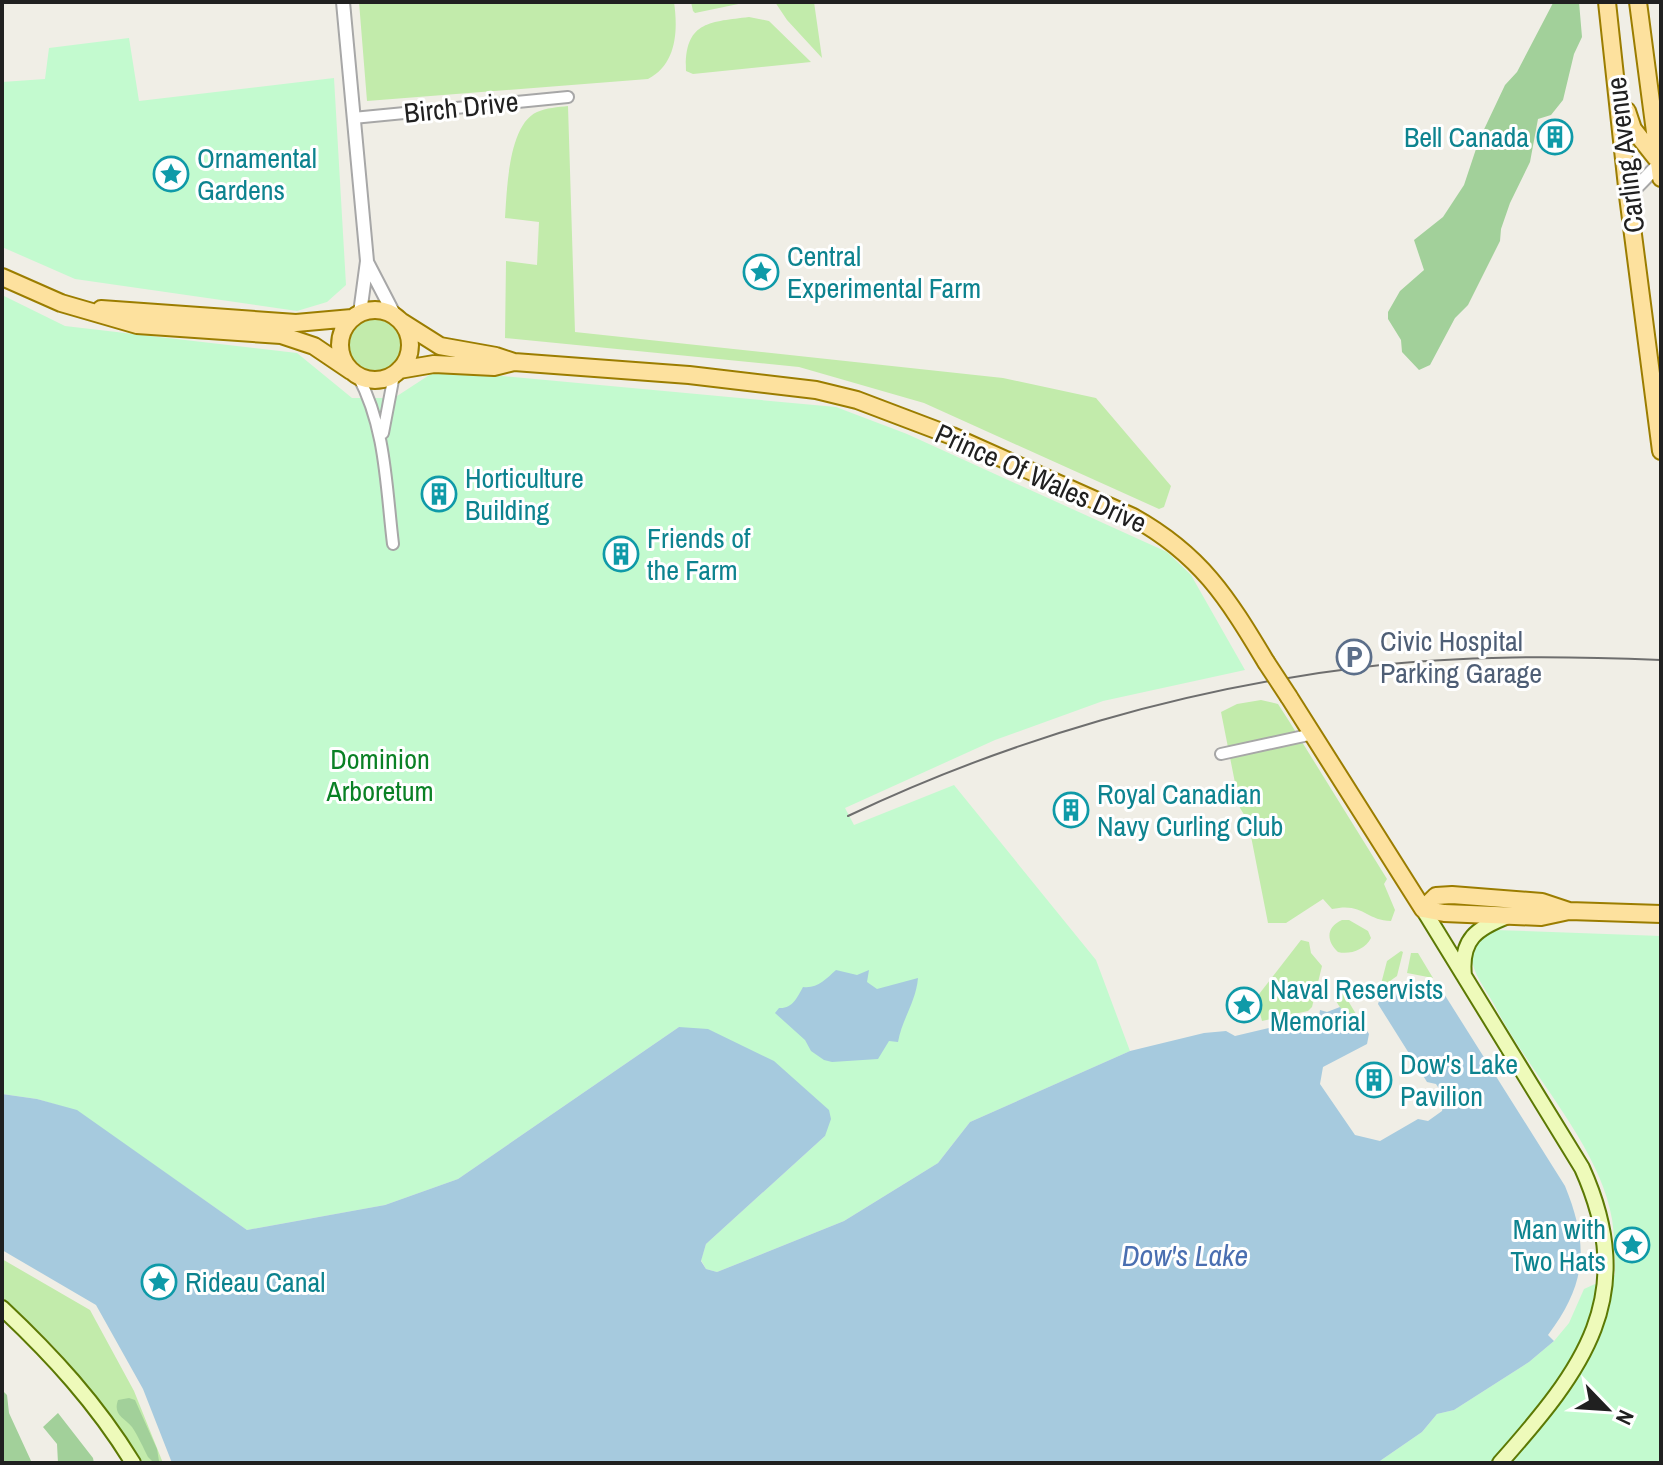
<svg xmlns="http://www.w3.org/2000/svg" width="1663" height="1465" viewBox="0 0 1663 1465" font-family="'Archivo Narrow',sans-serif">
	<rect width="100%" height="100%" fill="#f0eee6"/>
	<!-- grass -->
	<path fill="#c2ebab" d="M359,2H674C678,30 677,64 648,79L367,101Z
		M691,2H748L695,13L693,11Z
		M775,2H814L822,58L787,20Z
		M749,17L769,21L811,62L693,74L686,71C684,21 710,22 749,17Z
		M568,106L575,332L1003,378L1096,398L1171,486L1164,507L1159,509L924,403L799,367L505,338L506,261L537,265L539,222L505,218C507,191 508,125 537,112C546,108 558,107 568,106Z
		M347 345a27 27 0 1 1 54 0a27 27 0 1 1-54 0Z
		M1261,700L1278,704L1289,721L1387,879L1384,884L1395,910L1391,921C1365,920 1363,902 1332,909L1323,899L1286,923H1268L1248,821L1240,808L1221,712L1237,704Z
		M1342,920H1349L1368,931L1371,938C1365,950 1349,955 1338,952C1326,941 1326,927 1342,920Z
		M1301,940L1309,942L1311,953L1322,966L1312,1007L1308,1011L1262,1021L1256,998Z
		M1401,951L1403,952L1397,976L1383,986L1381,984L1387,961Z
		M1411,953H1418L1433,978L1407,973Z
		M1336,988L1341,989L1356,1014L1343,1012L1334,998Z
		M2,1259L90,1310L134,1391L163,1463H143C103,1402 59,1345 2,1298Z"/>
	<!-- forest -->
	<path fill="#a2d09a" d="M1579,2L1582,37L1574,54L1563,100L1551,115L1538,119L1530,162L1510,203L1501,229L1500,241L1468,305L1455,318L1430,365L1419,370L1402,352L1401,340L1388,319V312L1400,291L1424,270L1414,240L1443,217L1464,185L1479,140L1505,85L1517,72L1553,3Z
		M2,1390L7,1395L9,1413L32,1463H2Z
		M129,1398L135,1400L157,1449L159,1461H152L148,1457C144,1449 137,1434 132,1427C123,1417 113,1415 118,1400Z
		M58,1413L93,1458L94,1463H58L57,1444L43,1427Z"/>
	<!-- park -->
	<path fill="#c3facf" d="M129,38L139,101L334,78L346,285L327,302L297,311L75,279L2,247V82L45,79L49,48Z
		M2,295L65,326L297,353L352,398H394L437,370L836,407L907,434L1167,552L1191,575L1245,670L1103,701L995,740L845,808L854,825L954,785L1096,960L1130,1051L970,1122L938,1163L844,1221L717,1272L706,1269L701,1260L706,1244L825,1136L679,1027L458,1179L385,1205L247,1230L77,1111L37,1099L2,1094Z
		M1495,930L1661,936V1463H1377L1422,1432L1437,1414L1454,1410L1529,1362L1554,1341L1569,1323L1584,1289L1615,1275C1615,1256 1615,1238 1612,1219C1600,1147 1531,1075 1497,1010C1490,995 1475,978 1472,961C1469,945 1481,934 1495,930Z"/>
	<!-- water -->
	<path fill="#a6cade" d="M836,970L857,975L869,970L867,982L877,989L918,978C916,1002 902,1019 898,1042L889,1041L878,1059L832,1062L824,1060L811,1051L805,1040L775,1013L779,1008C792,1009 797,998 803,987C817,989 826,979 836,970Z
		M1406,981L1441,989L1565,1186C1589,1245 1587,1283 1548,1335L1554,1341L1529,1362L1454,1410L1437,1414L1422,1432L1377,1463H172L143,1389L96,1305L2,1250V1094L37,1099L77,1110L247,1230L385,1205L458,1179L679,1027L708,1029L774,1061L829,1110L831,1119L825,1136L706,1244L701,1261L706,1269L717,1272L844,1221L938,1163L970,1122L1130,1051L1204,1033L1226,1031L1235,1036L1282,1025L1298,1030L1319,1017L1320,1010L1327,1012L1340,1007L1343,1012L1356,1014L1369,1034L1367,1044L1323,1067L1320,1084L1355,1135L1380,1141L1418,1119L1428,1121L1442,1111L1445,1098L1436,1084L1427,1082L1378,1004L1380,998Z"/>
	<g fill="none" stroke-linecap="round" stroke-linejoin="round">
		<!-- minor casing -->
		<g stroke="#a7a7a7" stroke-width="14">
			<path id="minor" d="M353,118L568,97
				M358,376C386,428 386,487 393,544
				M383,433L394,375
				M1221,754L1313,734"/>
		</g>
		<!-- tertiary casing -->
		<g stroke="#a7a7a7" stroke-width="16">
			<path id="tertiary" d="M343,2L367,261L360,313
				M1628,196L1661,162
				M367,262L395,316"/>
		</g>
		<!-- secondary casing -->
		<g stroke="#5c7904" stroke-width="18">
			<path id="secondary" d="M1423,909L1582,1168C1640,1297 1583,1369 1500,1463
				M1464,976C1460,939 1477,928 1508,916
				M2,1308C52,1355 97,1404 133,1463"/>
		</g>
		<!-- primary casing -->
		<g stroke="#9b7d00" stroke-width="20">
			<path id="primary" d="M1607,2L1628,196L1661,451
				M1638,2L1661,178
				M1627,111L1633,129L1656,158
				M2,277L61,303L137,325L281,335L314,346L351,371
				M101,309L296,323L352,318
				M340 345a35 35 0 1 1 70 0a35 35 0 1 1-70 0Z
				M402,322L440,346L496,356L514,362L689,375L816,390L857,400L952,436L1133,517C1201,555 1227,597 1266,662
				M399,370L434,364L494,367L514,362
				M1289,697L1423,909
				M1423,909L1444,913L1541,917L1569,911L1661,914
				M1423,909L1436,896L1452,895L1542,902L1569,911"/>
		</g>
		<!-- minor -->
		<use href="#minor" stroke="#fff" stroke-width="10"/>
		<!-- tertiary -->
		<use href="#tertiary" stroke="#fff" stroke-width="12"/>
		<!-- secondary -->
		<use href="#secondary" stroke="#eefaba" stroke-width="14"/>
		<!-- primary -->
		<use href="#primary" stroke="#fde19e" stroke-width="16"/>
		<!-- tram -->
		<path stroke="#6e6e6e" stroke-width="2" d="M848,816C1010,739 1187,688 1364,667C1462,655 1563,656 1661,660"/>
		<!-- primary-bridge casing -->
		<g stroke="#9b7d00" stroke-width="20" stroke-linecap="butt">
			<path id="primary-bridge" d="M1266,662L1289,697"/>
		</g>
		<!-- primary-bridge -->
		<use href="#primary-bridge" stroke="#fde19e" stroke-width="16"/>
	</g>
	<!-- icons -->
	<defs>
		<g id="building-ring" transform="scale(1.8)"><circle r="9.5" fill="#fff" stroke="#0f9aa8" stroke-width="1.5"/><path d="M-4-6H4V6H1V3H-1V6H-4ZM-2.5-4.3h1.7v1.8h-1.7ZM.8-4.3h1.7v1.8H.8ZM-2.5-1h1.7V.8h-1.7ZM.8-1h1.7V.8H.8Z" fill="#0f9aa8"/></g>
		<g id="sight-ring" transform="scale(1.8)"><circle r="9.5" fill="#fff" stroke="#0f9aa8" stroke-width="1.5"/><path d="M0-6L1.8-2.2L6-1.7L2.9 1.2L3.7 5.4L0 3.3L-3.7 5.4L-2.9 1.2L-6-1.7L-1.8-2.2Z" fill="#0f9aa8"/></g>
		<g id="parking-ring" transform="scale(1.8)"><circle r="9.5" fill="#fff" stroke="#5c6f8a" stroke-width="1.5"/><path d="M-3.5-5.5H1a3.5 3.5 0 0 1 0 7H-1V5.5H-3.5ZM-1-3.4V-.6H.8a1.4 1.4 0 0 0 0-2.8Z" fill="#5c6f8a"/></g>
	</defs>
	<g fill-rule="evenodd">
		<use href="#building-ring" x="1555" y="137"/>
		<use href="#sight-ring" x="171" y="174"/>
		<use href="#sight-ring" x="761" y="272"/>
		<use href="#building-ring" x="439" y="494"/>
		<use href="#building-ring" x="621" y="554"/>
		<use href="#parking-ring" x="1354" y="657"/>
		<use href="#building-ring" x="1071" y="810"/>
		<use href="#sight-ring" x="1244" y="1005"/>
		<use href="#building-ring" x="1374" y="1080"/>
		<use href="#sight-ring" x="1632" y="1245"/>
		<use href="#sight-ring" x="159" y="1282"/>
	</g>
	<g text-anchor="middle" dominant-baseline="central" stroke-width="6" stroke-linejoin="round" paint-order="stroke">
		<!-- street labels -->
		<g font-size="28" fill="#202020" stroke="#fff">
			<text transform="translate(461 107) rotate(-6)">Birch Drive</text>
			<text transform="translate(1625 155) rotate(-97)">Carling Avenue</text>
			<text transform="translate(1041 478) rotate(24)">Prince Of Wales Drive</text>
		</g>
		<!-- culture labels -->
		<g font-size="28" fill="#0d838f" stroke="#fff" text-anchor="start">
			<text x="1529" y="137" text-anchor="end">Bell Canada</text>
			<text x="197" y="158">Ornamental<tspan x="197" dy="32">Gardens</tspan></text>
			<text x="787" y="256">Central<tspan x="787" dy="32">Experimental Farm</tspan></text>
			<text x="465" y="478">Horticulture<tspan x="465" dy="32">Building</tspan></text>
			<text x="647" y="538">Friends of<tspan x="647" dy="32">the Farm</tspan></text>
			<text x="1097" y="794">Royal Canadian<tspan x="1097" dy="32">Navy Curling Club</tspan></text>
			<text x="1270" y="989">Naval Reservists<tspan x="1270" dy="32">Memorial</tspan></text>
			<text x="1400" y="1064">Dow's Lake<tspan x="1400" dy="32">Pavilion</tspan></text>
			<text x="1606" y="1229" text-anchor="end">Man with<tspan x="1606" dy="32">Two Hats</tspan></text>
			<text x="185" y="1282">Rideau Canal</text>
		</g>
		<!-- service labels -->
		<g font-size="28" fill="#4e5e75" stroke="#fff" text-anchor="start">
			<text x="1380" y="641">Civic Hospital<tspan x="1380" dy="32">Parking Garage</tspan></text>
		</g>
		<!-- park labels -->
		<g font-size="28" fill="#0a8125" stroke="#fff">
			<text x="380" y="759">Dominion<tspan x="380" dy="32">Arboretum</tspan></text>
		</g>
		<!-- water labels -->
		<g font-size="30" font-style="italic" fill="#4a6fb1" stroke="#fff">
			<text x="1185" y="1255">Dow's Lake</text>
		</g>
	</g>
	<!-- border -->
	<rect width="1663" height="1465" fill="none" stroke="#202020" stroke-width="8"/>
	<!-- north arrow -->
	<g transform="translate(1607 1409) rotate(115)" stroke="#ffffff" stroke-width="6" paint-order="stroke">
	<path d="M0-6L14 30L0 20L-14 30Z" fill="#202020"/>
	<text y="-12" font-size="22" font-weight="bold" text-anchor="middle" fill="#202020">N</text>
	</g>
</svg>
